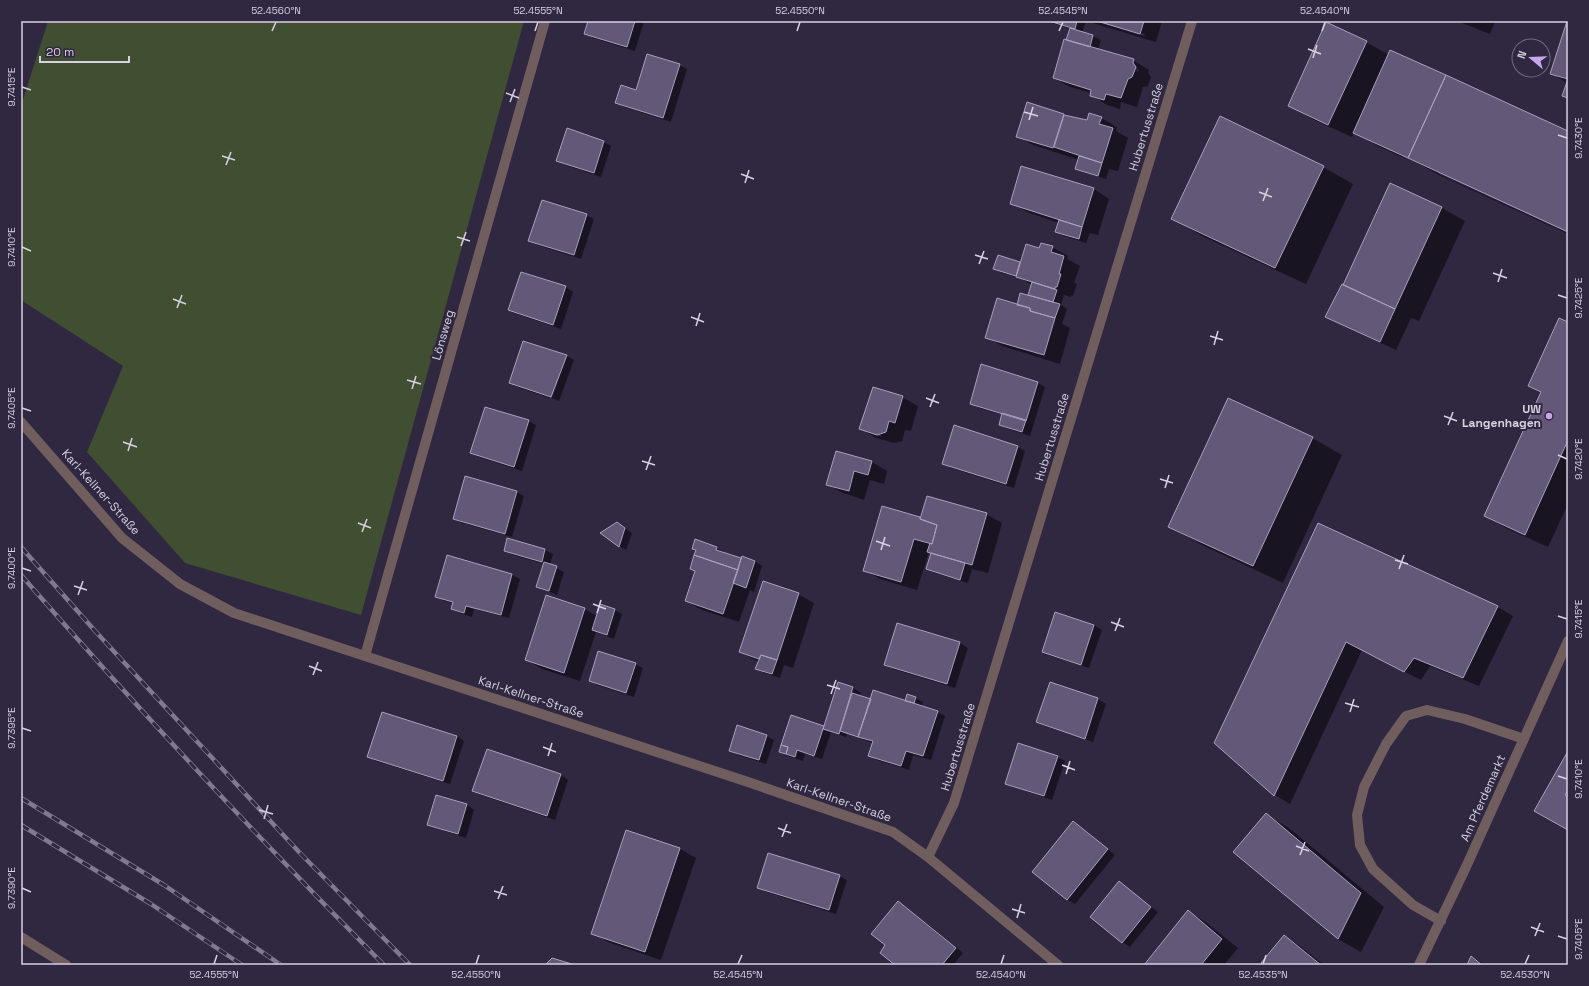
<svg xmlns="http://www.w3.org/2000/svg" width="1589" height="986" viewBox="0 0 1589 986" font-family="'Space Grotesk',sans-serif">
	<rect width="100%" height="100%" fill="#302740"/>
	<!-- green -->
	<path fill="#404f32" d="M48,21H524L361,615L185,563L87,452L123,366L21,300V106Z"/>
	<!-- shadow -->
	<path fill="#0007" fill-rule="evenodd" d="M589,21H644L635,51L593,38L585,33Z
		M1046,21H1094L1144,36L1145,34L1101,21H1162L1156,42L1086,21L1082,33L1093,36L1101,40L1098,50L1133,60L1149,70L1148,73L1151,77L1148,86L1143,87L1137,107L1121,102L1120,109L1107,105L1091,95V93L1070,87L1054,78L1071,29ZM1131,63H1134L1139,71L1138,72Z
		M1457,21H1495L1490,34Z
		M1568,21V98L1563,96L1567,83L1551,73Z
		M1366,42L1389,55L1568,132V231L1439,172V174L1568,233V234L1439,175L1404,155L1403,157L1413,162L1378,146L1354,132L1352,137L1312,119L1289,105Z
		M679,65L687,69L671,122L624,107L616,102Z
		M1027,103L1064,116L1087,121L1101,118L1117,127L1116,131L1128,138L1118,171L1109,169L1106,179L1084,172L1076,168L1079,160L1033,145L1017,136Z
		M604,142L611,146L601,177L565,165L557,160Z
		M1323,167L1353,184L1306,284L1202,236L1172,218Z
		M1021,168L1094,189L1109,199L1098,235L1090,233L1086,243L1064,236L1056,232L1059,223L1027,212L1011,203Z
		M1391,184L1442,208L1465,221L1419,321L1411,318L1396,350L1342,325L1327,316L1344,286Z
		M586,215L594,219L581,259L537,245L529,240Z
		M1052,247L1068,256L1067,259L1080,266L1074,283L1077,284L1073,296L1071,295V297L1064,295L1061,305L1067,309L1062,324L1070,328L1060,364L1002,346L987,337L1029,296L1032,285L1020,278L1002,273L994,269L998,256L1021,264L1039,250Z
		M521,273L566,287L573,292L561,329L517,314L509,310Z
		M1568,323V504L1548,547L1508,529L1485,516L1541,393L1529,386Z
		M565,356L550,398L517,387L510,383Z
		M567,356L574,360L559,401L552,398Z
		M1038,383L1045,387L1030,436L1008,429L1000,425L1003,415L979,408L971,403Z
		M902,397L918,406L911,431L905,430L902,441L894,443L876,438L861,429ZM876,433L882,436V437L876,435Z
		M529,421L536,425L522,471L479,457L472,452Z
		M1312,438L1342,455L1283,583L1200,544L1170,527Z
		M1018,447L1025,451L1014,488L951,468L943,463Z
		M872,462L887,471L884,484L870,480L864,500L843,493L827,484Z
		M516,492L524,496L512,537L462,523L454,519Z
		M882,507L921,519L986,514L1002,523L988,573L972,569L968,583L935,573L927,569L932,553L929,552L917,590L880,579L864,570Z
		M617,523L632,533L626,550L619,546Z
		M1319,525L1498,607L1513,616L1479,686L1430,666L1421,680L1362,650L1290,804L1275,795L1215,743Z
		M508,539L545,550L553,554L550,565L564,572L557,595L537,586L544,564L513,555L505,550Z
		M716,548L724,552L723,554L742,560L755,561L762,566L754,592L750,590L739,622L702,610L686,601L696,571V551L693,549Z
		M512,575L520,579L509,618L474,609L472,617L460,613L452,609L454,603L444,601L436,596Z
		M798,594L814,603L793,668L784,665L780,678L764,673L757,669L759,662L740,652Z
		M584,609L597,616L615,610L622,614L614,639L596,632L580,681L542,669L526,659Z
		M1056,613L1094,625L1102,630L1089,668L1051,656L1043,652Z
		M897,624L960,643L968,648L955,688L893,669L885,665Z
		M635,664L643,668L634,697L597,685L590,681Z
		M1050,683L1098,699L1106,704L1093,742L1045,726L1037,721Z
		M839,684L853,688L861,693L859,696L871,700L906,702L915,698L923,702L922,707L937,712L945,716L931,760L913,755L909,770L877,760L869,755L873,743L847,734L846,737L831,732L822,759L805,754L803,761L788,756L780,752L825,727Z
		M457,736L464,741L450,784L376,761L368,756Z
		M766,736L774,740L766,764L738,755L730,750Z
		M487,750L561,775L568,780L555,820L481,795L473,791Z
		M1568,753V829L1536,811Z
		M1057,757L1065,761L1052,800L1014,787L1006,783Z
		M467,805L474,810L466,838L436,828L428,824Z
		M1266,815L1289,828L1384,907L1361,952L1338,939Z
		M1074,822L1081,827L1115,855L1075,904L1067,899Z
		M680,849L696,858L661,960L608,942L593,933Z
		M839,876L847,880L836,914L766,892L758,887Z
		M1119,882L1158,912L1130,947L1122,942Z
		M898,902L906,907L963,953L953,965H897L887,945Z
		M1188,911L1204,921L1238,948L1224,965H1145V964Z
		M1285,936L1300,946L1324,965H1265Z
		M1472,957L1485,965H1468Z"/>
	<!-- building -->
	<path fill="#645879" stroke="#a99fbe" d="M588,21H635L627,47L584,34Z
		M1049,21H1077L1075,29Z
		M1097,21H1144L1140,34Z
		M1567,21H1568V79L1550,74Z
		M1326,22L1367,41L1328,125L1288,106Z
		M1070,28L1093,35L1090,47L1066,40Z
		M1064,39L1134,59L1133,63L1136,67L1132,77L1128,79L1121,98L1106,94L1104,100L1090,96L1091,90L1053,78Z
		M1390,50L1446,75L1408,158L1353,133Z
		M647,54L680,64L663,118L615,103L621,85L636,90Z
		M1446,75L1568,131V232L1408,158Z
		M1568,79V98L1562,96Z
		M1027,102L1064,114L1053,148L1016,137Z
		M1089,113L1102,117L1099,124L1113,128L1102,163L1054,147L1064,115L1087,120Z
		M1220,116L1324,166L1275,268L1171,219Z
		M567,128L604,141L594,173L556,161Z
		M1079,156L1102,163L1098,176L1075,169Z
		M1021,166L1094,188L1082,227L1010,204Z
		M1390,183L1442,207L1395,309L1343,285Z
		M542,200L587,214L574,255L528,241Z
		M1059,220L1082,227L1079,239L1055,232Z
		M1041,243L1053,246L1051,252L1064,256L1059,274H1061L1057,287H1055V289L1016,277L1026,244L1039,248Z
		M998,255L1020,262L1016,276L993,269Z
		M521,272L566,286L553,325L508,310Z
		M1032,282L1057,290L1053,302L1028,295Z
		M1342,284L1395,309L1380,342L1325,317Z
		M1020,293L1060,304L1055,318L1030,311V308L1017,305Z
		M997,298L1030,308V311L1055,318L1044,355L985,338Z
		M1559,318L1568,322V440L1525,535L1484,516L1541,392L1528,386Z
		M523,341L567,355L551,397L509,383Z
		M981,364L1038,382L1026,421L970,404Z
		M873,387L903,396L895,423L889,421L886,432L877,435L859,429Z
		M1228,398L1313,437L1253,566L1168,527Z
		M485,407L529,420L514,467L470,453Z
		M1002,413L1026,420L1022,432L999,425Z
		M954,425L1018,446L1006,484L942,464Z
		M836,451L872,461L868,475L854,471L849,491L826,485Z
		M465,476L517,491L505,534L453,519Z
		M927,496L987,513L972,565L927,552L930,543L932,544L937,525L920,519Z
		M882,506L920,517V519L937,525L932,544L914,539L901,582L863,571Z
		M617,522L625,528L619,547L600,533Z
		M1318,523L1498,606L1463,678L1414,658L1404,672L1346,642L1274,796L1214,743Z
		M507,538L545,549L542,562L504,551Z
		M695,539L717,547L716,550L741,558L738,570L694,555L696,550L692,549Z
		M931,553L965,563L960,580L926,569Z
		M447,555L512,574L501,615L466,606L464,613L451,609L453,602L435,597Z
		M694,555L738,570L723,614L685,601L695,571L690,569Z
		M742,556L755,561L746,588L733,583Z
		M544,562L557,566L549,591L536,587Z
		M763,581L799,593L777,660L761,655L759,659L739,652Z
		M546,595L585,608L564,673L525,660Z
		M600,604L615,609L607,635L592,630Z
		M1055,612L1094,625L1081,665L1042,652Z
		M897,623L960,642L947,684L884,665Z
		M598,651L636,663L626,693L589,681Z
		M761,655L777,660L772,674L755,669Z
		M838,682L853,687L839,734L823,729Z
		M1050,682L1098,698L1085,739L1036,722Z
		M873,690L938,711L923,756L906,751L901,766L868,756L873,741L858,737Z
		M852,693L871,699L858,737L840,731Z
		M907,694L916,697L914,703L905,701Z
		M382,712L457,736L443,781L367,757Z
		M791,715L824,726L814,756L797,750L795,757L786,754L788,747L781,745Z
		M737,725L767,735L759,760L729,751Z
		M1018,743L1058,756L1044,796L1005,784Z
		M781,745L788,747L786,754L779,752Z
		M487,749L561,774L547,816L472,791Z
		M1568,751V790L1565,795L1568,797V830L1534,811Z
		M436,795L467,804L458,834L427,825Z
		M1266,813L1361,893L1338,939L1233,852Z
		M1073,821L1108,849L1067,900L1032,872Z
		M626,830L680,848L645,952L591,934Z
		M768,853L840,875L829,910L757,888Z
		M1119,881L1151,907L1122,943L1090,917Z
		M898,901L956,948L942,965H895L880,953L885,945L871,934Z
		M1188,910L1222,939L1201,965H1144Z
		M1284,935L1321,965H1263L1261,963Z
		M1471,956L1482,965H1467Z
		M552,958L575,965H545Z"/>
	<g fill="none" stroke-linecap="round" stroke-linejoin="round">
		<!-- minor -->
		<path stroke="#705e5e" stroke-width="10" d="M21,422L122,538L180,584L234,613L745,781L893,832L928,857L1058,965
			M365,656L545,21
			M928,857L954,803L1192,21
			M1441,921L1413,905L1373,869L1360,845L1357,815L1364,787L1386,744L1406,716L1427,710L1465,719L1524,739
			M21,937L66,965
			M1419,965L1466,867L1568,641"/>
		<!-- rail casing -->
		<g stroke="#81798e" stroke-width="4.5">
			<path id="rail" d="M21,547L96,632L299,852L410,965
				M21,575C138,709 259,839 384,965
				M21,798L164,885L281,965
				M21,825L151,904L242,965"/>
		</g>
		<!-- rail -->
		<use href="#rail" stroke="#302740" stroke-width="3" stroke-dasharray="9" stroke-linecap="butt"/>
	</g>
	<!-- ticks -->
	<path fill="none" stroke="#d7d1e2" stroke-width="1.5" d="M272,31L276,22M535,31L538,22M797,31L800,22M1059,31L1063,22M1322,31L1325,22M1308,49L1321,54M1313,58L1317,45M22,87L31,90M506,93L519,98M510,102L515,89M1024,112L1038,116M1029,120L1033,107M1558,135L1567,138M222,156L235,160M226,165L231,152M741,174L754,179M745,183L749,170M1259,192L1272,197M1263,201L1268,188M457,237L470,241M461,246L466,232M22,247L31,251M975,255L988,259M979,264L984,251M1493,273L1507,278M1498,282L1502,269M1558,295L1567,298M173,299L186,304M177,308L182,295M691,317L704,322M696,326L700,313M1210,336L1223,340M1214,345L1218,331M407,380L421,384M412,389L416,376M926,398L939,403M930,407L935,394M22,408L31,411M1444,416L1457,421M1448,425L1453,412M123,442L137,447M128,451L132,438M1558,455L1567,459M642,461L655,465M646,470L651,456M1160,479L1173,483M1165,488L1169,475M358,523L371,528M362,532L367,519M876,541L890,546M881,550L885,537M1395,560L1408,564M22,568L31,571M1399,569L1404,555M74,586L87,590M78,595L83,581M593,604L606,609M597,613L601,600M1558,616L1567,619M1111,622L1124,627M1115,631L1120,618M309,666L322,671M313,675L318,662M827,685L840,689M831,694L836,680M1345,703L1359,707M1350,712L1354,699M22,728L31,731M543,747L556,752M548,756L552,743M1062,765L1075,770M1066,774L1070,761M1558,776L1567,779M259,810L273,814M264,819L268,805M778,828L791,833M782,837L787,824M1296,846L1309,851M1300,855L1305,842M22,888L31,892M494,891L507,895M498,899L503,886M1012,909L1025,913M1017,918L1021,904M1531,927L1544,932M1535,936L1540,923M1558,936L1567,939M214,964L217,955M476,964L479,955M738,964L742,955M1001,964L1004,955M1263,964L1266,955M1525,964L1529,955"/>
	<!-- markers -->
	<circle fill="#c9a5ee" stroke="#302740" stroke-width="1.5" cx="1549" cy="416" r="4"/>
	<g text-anchor="middle" dominant-baseline="central" stroke-width="4" stroke-linejoin="round" paint-order="stroke">
		<!-- street labels -->
		<g font-size="12" fill="#d7d1e2" stroke="#302740">
			<text transform="translate(1146 127) rotate(-73)">Hubertusstraße</text>
			<text transform="translate(443 335) rotate(-74)">Lönsweg</text>
			<text transform="translate(1052 437) rotate(-73)">Hubertusstraße</text>
			<text transform="translate(101 492) rotate(48)">Karl-Kellner-Straße</text>
			<text transform="translate(531 697) rotate(18)">Karl-Kellner-Straße</text>
			<text transform="translate(958 747) rotate(-73)">Hubertusstraße</text>
			<text transform="translate(1483 798) rotate(-66)">Am Pferdemarkt</text>
			<text transform="translate(839 800) rotate(19)">Karl-Kellner-Straße</text>
		</g>
		<!-- poi labels -->
		<g font-size="12" font-weight="bold" fill="#d7d1e2" stroke="#302740" text-anchor="end">
			<text x="1541" y="409">UW<tspan x="1541" dy="14">Langenhagen</tspan></text>
		</g>
	</g>
	<!-- border -->
	<rect width="1589" height="986" fill="none" stroke="#302740" stroke-width="44"/>
	<!-- north arrow -->
	<g transform="translate(1531 58) rotate(289)"><circle r="19" fill="#302740" stroke="#736b81"/>
	<path d="M0-3L7 15L0 10L-7 15Z" fill="#c9a5ee"/>
	<text y="-6" font-size="11" font-weight="bold" text-anchor="middle" fill="#d7d1e2">N</text>
	</g>
	<!-- scale -->
	<path d="M40 56v6h89v-6" fill="none" stroke="#d7d1e2" stroke-width="2"/>
	<text x="46" y="56" font-size="12" fill="#d7d1e2" stroke="#302740" stroke-width="3" paint-order="stroke">20 m</text>
	<rect x="22" y="22" width="1545" height="942" fill="none" stroke="#d7d1e2" stroke-width="1.5"/>
	<g font-size="10" text-anchor="middle" fill="#d7d1e2">
		<text x="276" y="14">52.4560°N</text>
		<text x="538" y="14">52.4555°N</text>
		<text x="800" y="14">52.4550°N</text>
		<text x="1063" y="14">52.4545°N</text>
		<text x="1325" y="14">52.4540°N</text>
		<text transform="translate(11 87) rotate(-90)" y="4">9.7415°E</text>
		<text transform="translate(1578 138) rotate(-90)" y="4">9.7430°E</text>
		<text transform="translate(11 247) rotate(-90)" y="4">9.7410°E</text>
		<text transform="translate(1578 298) rotate(-90)" y="4">9.7425°E</text>
		<text transform="translate(11 408) rotate(-90)" y="4">9.7405°E</text>
		<text transform="translate(1578 459) rotate(-90)" y="4">9.7420°E</text>
		<text transform="translate(11 568) rotate(-90)" y="4">9.7400°E</text>
		<text transform="translate(1578 619) rotate(-90)" y="4">9.7415°E</text>
		<text transform="translate(11 728) rotate(-90)" y="4">9.7395°E</text>
		<text transform="translate(1578 779) rotate(-90)" y="4">9.7410°E</text>
		<text transform="translate(11 888) rotate(-90)" y="4">9.7390°E</text>
		<text transform="translate(1578 939) rotate(-90)" y="4">9.7405°E</text>
		<text x="214" y="978">52.4555°N</text>
		<text x="476" y="978">52.4550°N</text>
		<text x="738" y="978">52.4545°N</text>
		<text x="1001" y="978">52.4540°N</text>
		<text x="1263" y="978">52.4535°N</text>
		<text x="1525" y="978">52.4530°N</text>
	</g>
</svg>
